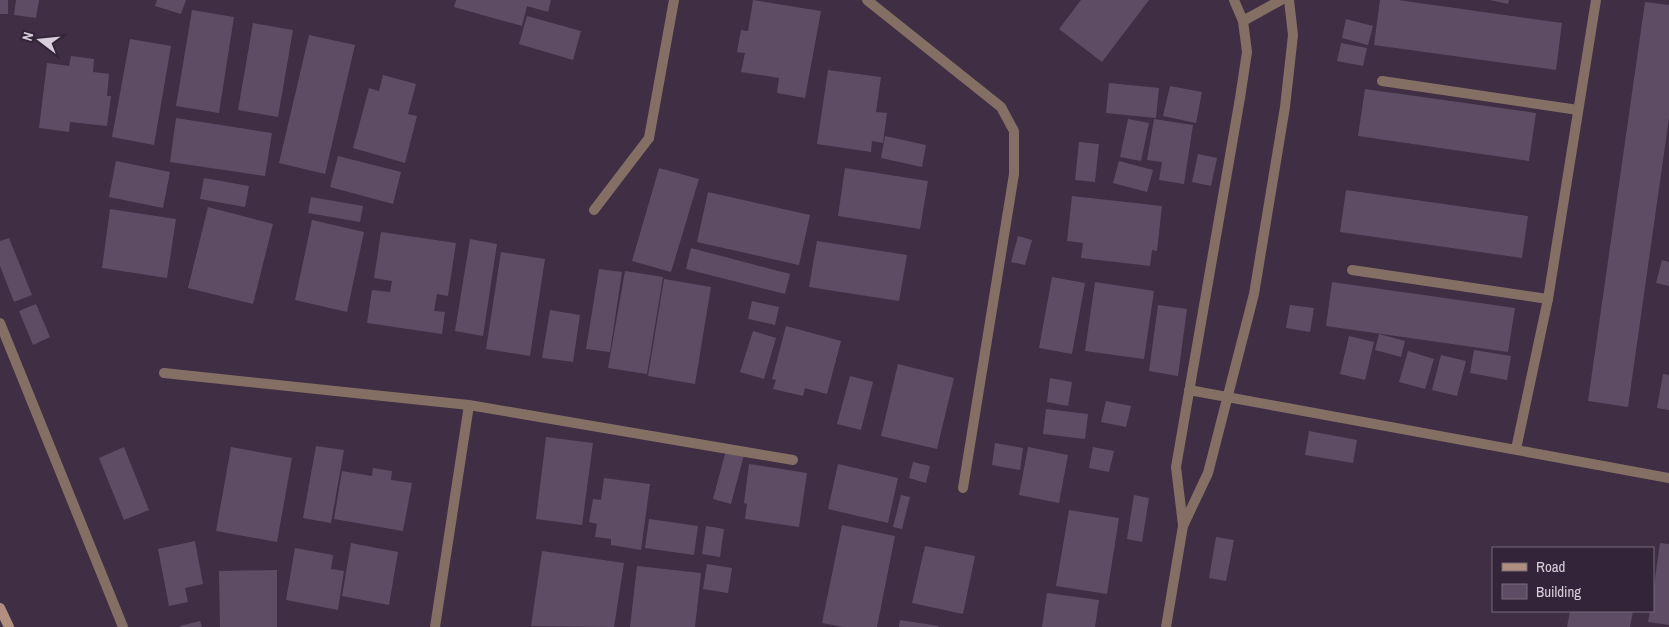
<svg xmlns="http://www.w3.org/2000/svg" width="1669" height="627" viewBox="0 0 1669 627" font-family="'Archivo Narrow',sans-serif">
	<rect width="100%" height="100%" fill="#3f2e44"/>
	<!-- building -->
	<path fill="#5e4c65" d="M0,0H8V14H0Z
		M16,0H39L36,18L14,15Z
		M157,0H186L181,14L155,6Z
		M456,0H551L548,12L527,6L522,26L454,7Z
		M753,0L821,11L805,98L777,93L779,78L741,72L745,53L737,52L741,30L748,31Z
		M1081,0H1149L1102,62L1059,29Z
		M1380,0H1398L1562,23L1556,70L1374,45Z
		M1490,0H1509L1508,4Z
		M1645,2L1669,5V118L1628,407L1588,401Z
		M192,10L234,17L219,113L176,106Z
		M527,16L581,31L573,60L519,44Z
		M1346,19L1373,26L1368,45L1342,38Z
		M253,23L293,30L278,117L238,110Z
		M309,35L355,45L325,174L279,163Z
		M130,39L171,46L154,145L112,137Z
		M1341,43L1367,48L1363,66L1337,61Z
		M71,56L94,59L93,72L109,74L107,96H111L107,126L70,122L69,132L39,128L47,63L69,66Z
		M828,70L881,77L876,112L887,113L883,143L872,141L871,152L817,144Z
		M383,75L416,84L408,114L417,116L405,163L353,148L369,88L379,91Z
		M1109,83L1159,88L1156,118L1106,113Z
		M1170,86L1202,92L1196,123L1163,116Z
		M1365,89L1536,113L1529,161L1358,136Z
		M176,118L272,133L265,176L170,162Z
		M1128,119L1149,123L1141,161L1120,157Z
		M1154,119L1193,125L1184,184L1159,180L1162,162L1147,160Z
		M885,136L926,145L922,167L881,158Z
		M1079,142L1099,144L1095,182L1075,180Z
		M1198,154L1217,158L1211,186L1192,182Z
		M338,156L401,172L393,204L330,187Z
		M116,161L170,172L163,208L109,197Z
		M1119,161L1153,170L1147,192L1113,183Z
		M659,168L699,179L671,272L632,261Z
		M845,168L928,181L920,229L838,216Z
		M204,178L249,186L245,207L200,199Z
		M1346,190L1528,216L1522,258L1340,232Z
		M708,192L810,215L799,265L697,242Z
		M1072,196L1162,206L1157,251L1152,250L1150,266L1081,258L1083,243L1067,241Z
		M311,197L363,206L360,222L308,213Z
		M208,207L273,224L253,304L188,288Z
		M110,209L176,219L167,278L102,268Z
		M312,220L364,232L347,312L295,300Z
		M381,232L456,243L448,296L437,294L434,311L445,312L442,334L367,323L372,290L390,292L392,281L374,278Z
		M1018,236L1032,240L1025,265L1011,262Z
		M9,238L32,295L14,302L0,266V241Z
		M470,239L497,244L483,336L455,331Z
		M817,241L907,255L899,301L809,287Z
		M691,248L790,274L785,294L686,269Z
		M501,252L545,259L530,356L486,349Z
		M1662,260L1669,262V286L1656,283Z
		M599,269L622,272L610,352L586,349Z
		M625,271L663,277L647,374L608,368Z
		M1052,277L1085,283L1072,354L1039,348Z
		M664,279L711,287L695,384L648,376Z
		M1095,282L1154,291L1144,359L1085,351Z
		M1332,282L1515,308L1508,352L1326,326Z
		M752,301L779,307L775,325L748,319Z
		M36,304L50,337L33,345L19,311Z
		M1158,305L1187,309L1178,376L1149,371Z
		M1290,305L1314,308L1310,332L1286,328Z
		M550,310L580,315L573,362L542,358Z
		M786,326L841,341L827,394L805,388L803,396L773,389L776,380L772,379Z
		M753,331L776,338L764,379L740,372Z
		M1379,334L1405,341L1401,357L1375,350Z
		M1349,336L1374,342L1365,380L1340,374Z
		M1474,350L1511,356L1507,380L1470,373Z
		M1408,351L1434,359L1425,389L1399,382Z
		M1441,355L1466,361L1457,396L1432,390Z
		M898,364L954,378L937,449L881,436Z
		M1663,374L1669,375V410L1657,408Z
		M850,376L873,382L861,430L837,424Z
		M1050,378L1072,382L1068,406L1047,402Z
		M1106,401L1131,406L1126,427L1101,422Z
		M1046,409L1088,414L1085,439L1043,434Z
		M1309,431L1357,440L1353,463L1305,455Z
		M546,437L593,443L582,525L536,519Z
		M995,443L1023,448L1020,470L992,465Z
		M316,446L344,450L331,523L303,518Z
		M124,447L149,510L124,520L99,458Z
		M231,447L292,458L277,542L216,531Z
		M1028,447L1068,455L1059,503L1019,495Z
		M1093,447L1114,451L1109,472L1089,468Z
		M726,450L744,455L731,504L713,499Z
		M913,462L930,466L926,483L909,478Z
		M749,464L807,473L799,527L745,519L747,504L744,503Z
		M838,464L898,478L888,523L828,509Z
		M373,468L392,471L391,480L412,483L403,531L334,519L342,471L372,476Z
		M604,478L650,484L641,550L611,545V539L595,537L597,524L589,522L593,499L601,500Z
		M901,495L910,497L902,529L893,527Z
		M1134,495L1149,498L1142,542L1127,539Z
		M1069,510L1119,518L1107,594L1056,586Z
		M649,519L698,526L694,555L645,548Z
		M842,525L895,536L877,627H843L822,623Z
		M706,526L724,529L720,557L702,554Z
		M1216,537L1234,540L1226,581L1209,578Z
		M195,541L203,584L185,588L188,602L169,606L158,549Z
		M351,543L398,552L389,605L342,596Z
		M1660,543L1669,544V625L1648,622L1650,611H1653V592Z
		M925,546L975,556L963,614L912,603Z
		M295,548L333,555L331,569L344,571L338,610L286,600Z
		M542,551L624,563L614,627L531,626Z
		M707,564L732,568L728,593L703,589Z
		M637,566L701,573L695,627H630Z
		M277,570V627H220L219,571Z
		M1047,593L1099,600L1095,627H1042Z
		M1570,611H1633L1630,627H1567Z
		M900,620L939,626L938,627H899Z
		M200,621L202,627H181L180,626Z"/>
	<g fill="none" stroke-linecap="round" stroke-linejoin="round">
		<!-- lane -->
		<path stroke="#846f64" stroke-width="10" d="M1382,81L1578,110
			M594,210L649,138
			M1352,270L1548,299"/>
		<!-- street -->
		<path stroke="#846f64" stroke-width="10" d="M867,0L1001,107L1014,131V174L963,488
			M1243,21L1281,0
			M649,138L674,0
			M0,323L123,627
			M164,373L469,405L793,460
			M1189,390L1669,478
			M1516,449L1548,299L1596,0
			M1183,525L1176,467L1240,98L1247,52L1243,21L1234,0
			M435,627L469,405
			M1166,627L1183,526L1208,473L1254,294L1285,107L1293,35L1289,0"/>
		<!-- secondary -->
		<path stroke="#b08f7e" stroke-width="10" d="M0,608L9,627"/>
	</g>
	<!-- legend -->
	<rect x="1492" y="547" width="162" height="65" fill="#34243a" stroke="#76687b"/>
	<rect x="1502" y="563" width="25" height="8" fill="#b08f7e" stroke="#76687b"/>
	<text x="1536" y="572" font-size="15" fill="#d8cedc">Road</text>
	<rect x="1502" y="584" width="25" height="15" fill="#5e4c65" stroke="#76687b"/>
	<text x="1536" y="597" font-size="15" fill="#d8cedc">Building</text>
	<!-- north arrow -->
	<g transform="translate(40 40) rotate(286)" stroke="#34243a" stroke-width="4" paint-order="stroke">
	<path d="M0-4L9 19L0 12L-9 19Z" fill="#d8cedc"/>
	<text y="-8" font-size="14" font-weight="bold" text-anchor="middle" fill="#d8cedc">N</text>
	</g>
</svg>
